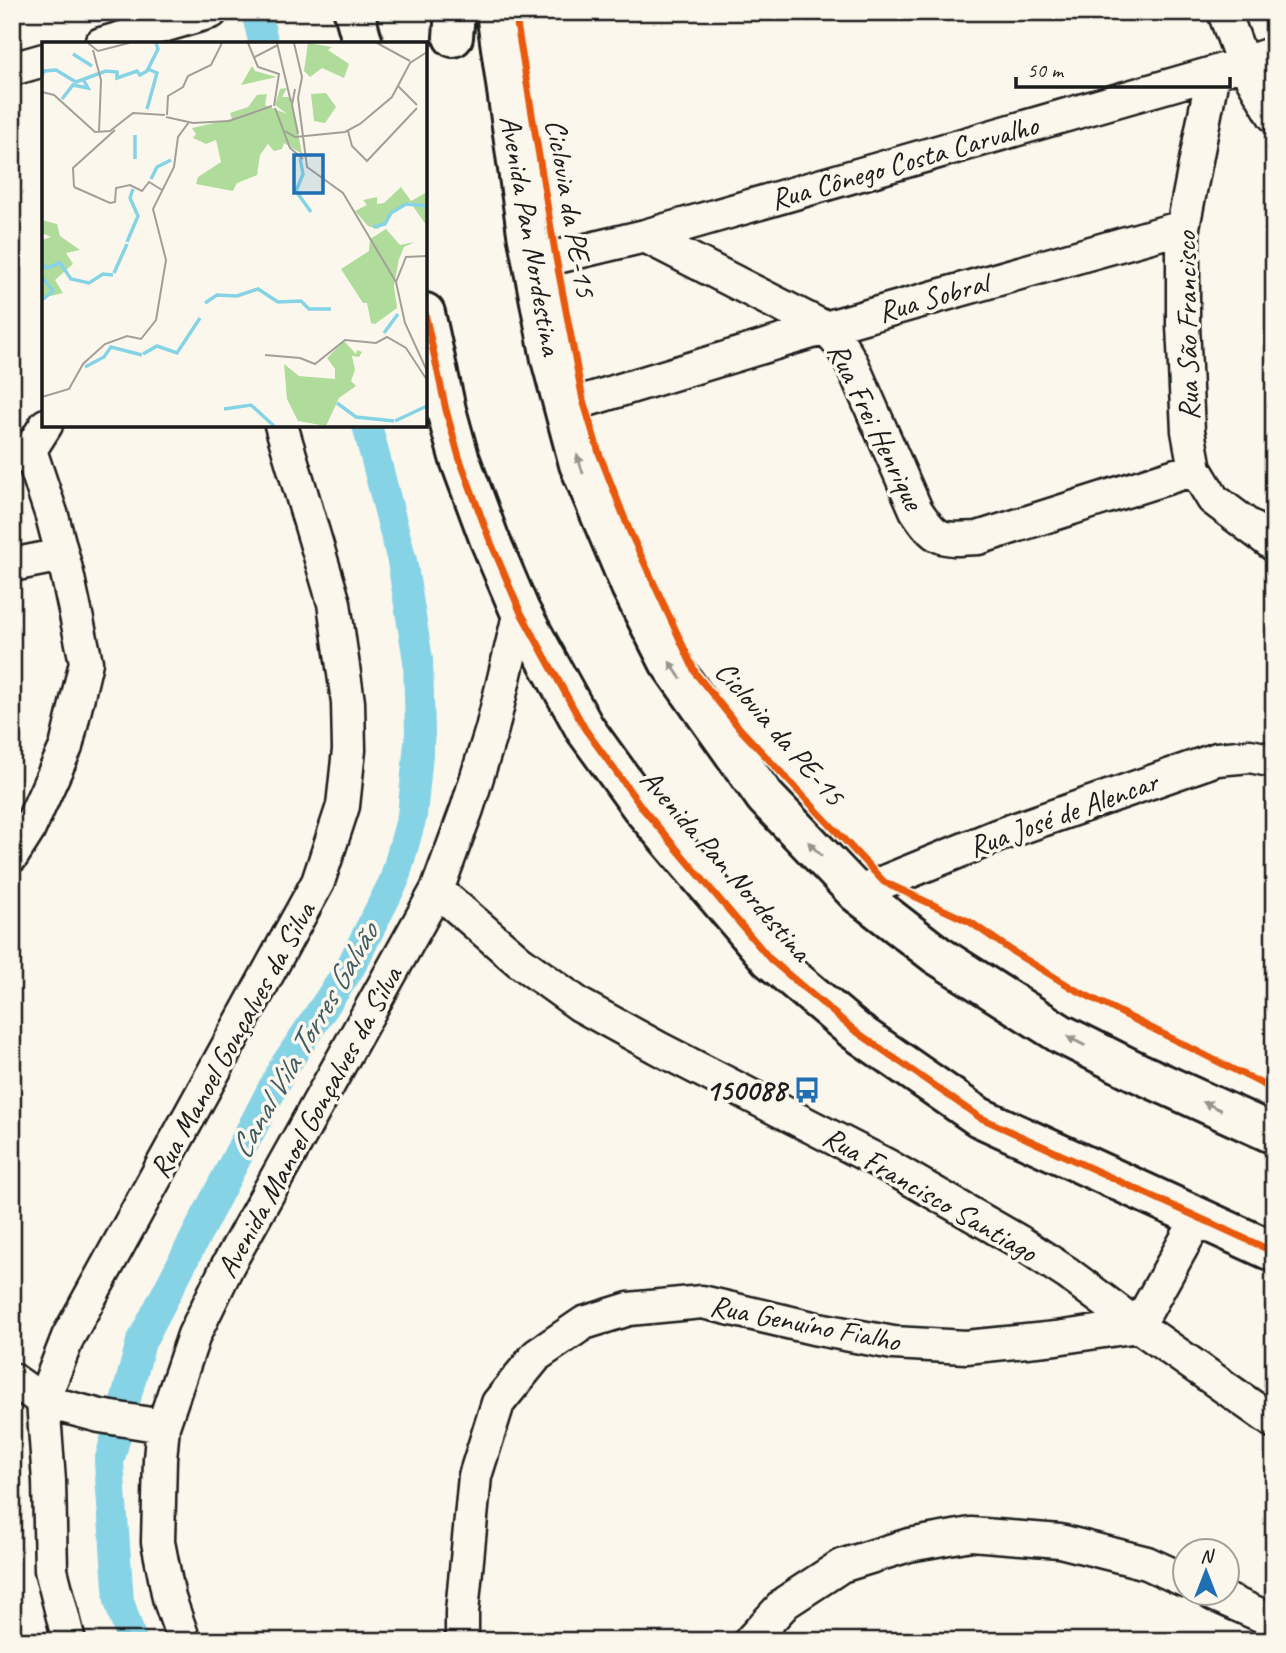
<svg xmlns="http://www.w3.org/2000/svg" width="1286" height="1653" viewBox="0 0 1286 1653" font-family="Caveat,sans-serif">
	<rect width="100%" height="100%" fill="#fbf7ec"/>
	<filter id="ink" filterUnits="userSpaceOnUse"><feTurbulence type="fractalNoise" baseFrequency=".0143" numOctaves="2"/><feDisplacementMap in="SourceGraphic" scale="14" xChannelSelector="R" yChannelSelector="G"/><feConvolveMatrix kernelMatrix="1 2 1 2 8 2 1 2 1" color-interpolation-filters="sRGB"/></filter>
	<g filter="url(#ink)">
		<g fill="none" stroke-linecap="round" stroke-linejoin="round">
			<!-- canal -->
			<path stroke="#86d3e6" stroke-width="30" d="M256,12L264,44
				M132,1641L119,1601L109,1462L141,1342L283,1068L350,968L394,881L412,816L420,733L418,660L402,561L367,425"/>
			<!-- minor casing -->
			<g stroke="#1c1c1c" stroke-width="37">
				<path id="minor" d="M1224,12L1243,63L1274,116
					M101,44L211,12
					M12,69L44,60
					M1213,73L1183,227V325L1188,431L1195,469L1213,499L1274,545
					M645,236L825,328L841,345L852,364L916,510C937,542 942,540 978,538L1195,469
					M532,263L645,236L1213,73L1274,53
					M564,407L825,328L1183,227
					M12,458L30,450L46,425
					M12,565L62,555
					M12,856L28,831L66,747L86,662L67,573L52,516L30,450
					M437,890L519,961L580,1005L660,1049L888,1166L1018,1241L1067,1273L1138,1326L1274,1422
					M857,893L999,835L1217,759L1250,756L1274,761
					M12,1379L43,1401L100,1416L163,1426
					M1213,1594L1274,1621
					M69,1641L51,1570L49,1481L43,1401L68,1337L318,882L343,806L349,750L348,702L334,603L281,425
					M184,1641L169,1598L158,1542L160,1459L163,1426L194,1335L228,1265L437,890L467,809L492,729L520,611
					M462,1641V1612L475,1476L498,1403L537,1355L584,1323L629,1309L702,1302L813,1328L893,1343L966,1347L1056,1338L1138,1326L1198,1218
					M750,1641L786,1602L841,1566L909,1545L971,1534L1060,1541L1147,1563L1184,1580"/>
			</g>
			<!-- trunk casing -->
			<g stroke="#1c1c1c" stroke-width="44">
				<path id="trunk" d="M354,12L363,44
					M496,12L527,233L551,359L579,464L631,587L669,662L765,797L857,893L937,955L1061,1034L1137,1072L1274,1134
					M453,37L455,12
					M425,313L446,410L459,457L489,538L520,611L585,729L643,809L770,959L854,1030L979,1117L1274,1252"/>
			</g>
			<!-- minor -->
			<use href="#minor" stroke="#fbf7ec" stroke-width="32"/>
			<!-- trunk -->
			<use href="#trunk" stroke="#fbf7ec" stroke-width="38"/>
			<!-- cycleway casing -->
			<g stroke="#fbf7ec" stroke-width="11">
				<path id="cycleway" d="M515,12L556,258L583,400L599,453L630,532L696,674L741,730L884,882L970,922L1015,953L1074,989L1274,1090
					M425,313L446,410L459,457L489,538L520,611L585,729L643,809L770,959L854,1030L979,1117L1274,1252"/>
			</g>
			<!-- cycleway -->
			<use href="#cycleway" stroke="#e8590c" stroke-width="7"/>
		</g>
		<!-- one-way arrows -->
		<defs><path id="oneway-solid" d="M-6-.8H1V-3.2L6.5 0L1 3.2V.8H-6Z" transform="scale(1.75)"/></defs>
		<g fill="#97948e">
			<use href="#oneway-solid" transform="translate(580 464) rotate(-108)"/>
			<use href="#oneway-solid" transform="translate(675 670) rotate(-124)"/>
			<use href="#oneway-solid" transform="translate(815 849) rotate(-134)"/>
			<use href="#oneway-solid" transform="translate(1076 1041) rotate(-153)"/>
			<use href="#oneway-solid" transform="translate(1212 1106) rotate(-155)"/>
		</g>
	</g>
	<!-- icons -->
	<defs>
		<g id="bus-bare" transform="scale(2.1)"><path d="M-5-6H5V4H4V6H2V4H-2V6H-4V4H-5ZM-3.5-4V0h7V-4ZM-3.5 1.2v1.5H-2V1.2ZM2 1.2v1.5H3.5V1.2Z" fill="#1f6fb2" stroke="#fbf7ec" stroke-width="2.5" paint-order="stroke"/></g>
	</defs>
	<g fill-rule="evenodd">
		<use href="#bus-bare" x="807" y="1090"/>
	</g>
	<g text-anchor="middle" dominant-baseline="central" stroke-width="7" stroke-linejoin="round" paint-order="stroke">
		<!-- street labels -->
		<g font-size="30" fill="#1c1c1c" stroke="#fbf7ec">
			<text transform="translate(904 162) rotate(-16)">Rua Cônego Costa Carvalho</text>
			<text transform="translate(571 208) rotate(80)">Ciclovia da PE-15</text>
			<text transform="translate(531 235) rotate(80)">Avenida Pan Nordestina</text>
			<text transform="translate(933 297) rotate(-16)">Rua Sobral</text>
			<text transform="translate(1187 326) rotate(-91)">Rua São Francisco</text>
			<text transform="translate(876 426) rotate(64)">Rua Frei Henrique</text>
			<text transform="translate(780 733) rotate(49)">Ciclovia da PE-15</text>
			<text transform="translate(1063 814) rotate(-20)">Rua José de Alencar</text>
			<text transform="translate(726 865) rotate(49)">Avenida Pan Nordestina</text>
			<text transform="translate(232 1040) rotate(-61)">Rua Manoel Gonçalves da Silva</text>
			<text transform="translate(309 1122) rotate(-61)">Avenida Manoel Gonçalves da Silva</text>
			<text transform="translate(930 1194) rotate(30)">Rua Francisco Santiago</text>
			<text transform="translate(805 1323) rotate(11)">Rua Genuíno Fialho</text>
		</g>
		<!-- poi labels -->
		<g font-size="30" font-weight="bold" fill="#1c1c1c" stroke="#fbf7ec" text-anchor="end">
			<text x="786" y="1090">150088</text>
		</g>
		<!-- water labels -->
		<g font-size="32" font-style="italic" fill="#415c63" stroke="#fbf7ec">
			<text transform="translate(304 1041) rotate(-60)">Canal Vila Torres Galvão</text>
		</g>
	</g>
	<!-- overview -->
	<g transform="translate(42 42)">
		<rect width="385" height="385" fill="#fbf7ec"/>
		<path d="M266,1L290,5L286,8L307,22L302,36L280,26L268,35L262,29ZM210,24L213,29L235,35L199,43ZM245,46L240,55H249L260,112L242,101L240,107L232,109L226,102L218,113L215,133L195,141L191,149L154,142L156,135L179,120L174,98L164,102L151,96L154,92L150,86L190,77L188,71L206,65L215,53L225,52L223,63L245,72L233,63L238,47ZM284,51L294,65L283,81L272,79L269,52ZM359,145L369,159L385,150V184L368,160L351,168L344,182L335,187L326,184L313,169L325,163L321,158L335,155V162L342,161ZM0,178L15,182L18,194L38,208L24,211L31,222L13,238L21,251L0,256V198L9,195L0,191ZM344,187L358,203L373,200L362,205L357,217L352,244L355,266L333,282L329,281L325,261H321L299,227L327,209L328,197ZM302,299L314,312L315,308L320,310L317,315L310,314L313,328L309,339L314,344L297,356L284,384L256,379L245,357L242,322L257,334L293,337V327L285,316Z" fill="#afdc9a"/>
		<path fill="none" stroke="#86d3e6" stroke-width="3.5" d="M31,12L50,24M0,34L2,29L14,28L34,40L64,29L75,30V36L95,29L98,33L105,29L116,7L114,1M20,57L31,43L46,46L42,39M105,67L115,31L106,27M93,93V117M258,116L261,132L254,149L269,170M109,137L115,125L129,118M331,185L343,182L349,171L364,162L385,164M85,200L96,174L88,156L91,147M0,222L5,226L18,221L29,237L47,241L61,232L71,233M72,231L85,202M0,235L11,249L0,258M163,261L175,253L195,254L216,247L236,260L259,259L267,267H289M342,291L356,272M101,312L115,304L135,311L158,276M43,325L62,315L69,305L100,313M295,361L314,375L352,379M182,367L209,363L232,384M353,379L385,364"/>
		<path fill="none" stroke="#a29f99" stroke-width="2" d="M46,1L56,9L87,1M206,1L216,25L237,32L232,64M235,1L249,60M252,1L260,35L256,56L265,125L301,151L354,240L363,281L385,329M335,1L368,19M51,8L59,38L57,90M211,16L236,3M356,44L375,63M253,47L250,63L256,92M0,50L12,53L53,90L68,89L91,71L123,73M233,66L248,106L261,117M125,73L126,54L141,45L146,34L169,23L180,1M124,75L151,81L187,79L230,64M243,89L253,95L303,90L318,82L350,55L368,21L385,10M306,89L310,104L325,119L375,66M32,145L31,126L73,88M32,145L68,161L73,160L74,146L88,143L100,149L107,140L120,148M354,240L364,215L385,214M223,313L258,316L273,322L303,298L334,301L345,295L364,306L385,338M0,355L27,347L41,322L63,302L85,294L99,297L114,278L124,218L111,167L132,125L136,95L147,80"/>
		<path fill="#1f6fb2" fill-opacity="0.15" stroke="#1f6fb2" stroke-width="3.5" d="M252,113H281V151H252Z"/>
		<rect width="385" height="385" fill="none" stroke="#1c1c1c" stroke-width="3.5"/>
	</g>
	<!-- margin -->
	<rect width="1286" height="1653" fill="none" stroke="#fbf7ec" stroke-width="42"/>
	<rect x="21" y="21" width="1244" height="1611" fill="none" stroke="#1c1c1c" stroke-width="2.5" filter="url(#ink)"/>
	<!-- north arrow -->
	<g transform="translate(1206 1572)"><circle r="33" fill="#fbf7ec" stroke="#a29f99" stroke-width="2"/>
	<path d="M0-5L12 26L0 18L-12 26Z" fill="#1f6fb2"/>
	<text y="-10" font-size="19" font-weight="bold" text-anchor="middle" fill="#1c1c1c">N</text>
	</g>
	<!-- scale -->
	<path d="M1016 77v10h214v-10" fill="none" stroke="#1c1c1c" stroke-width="3.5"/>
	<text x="1027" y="77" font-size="21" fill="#1c1c1c" stroke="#fbf7ec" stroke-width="5" paint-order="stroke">50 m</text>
</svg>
